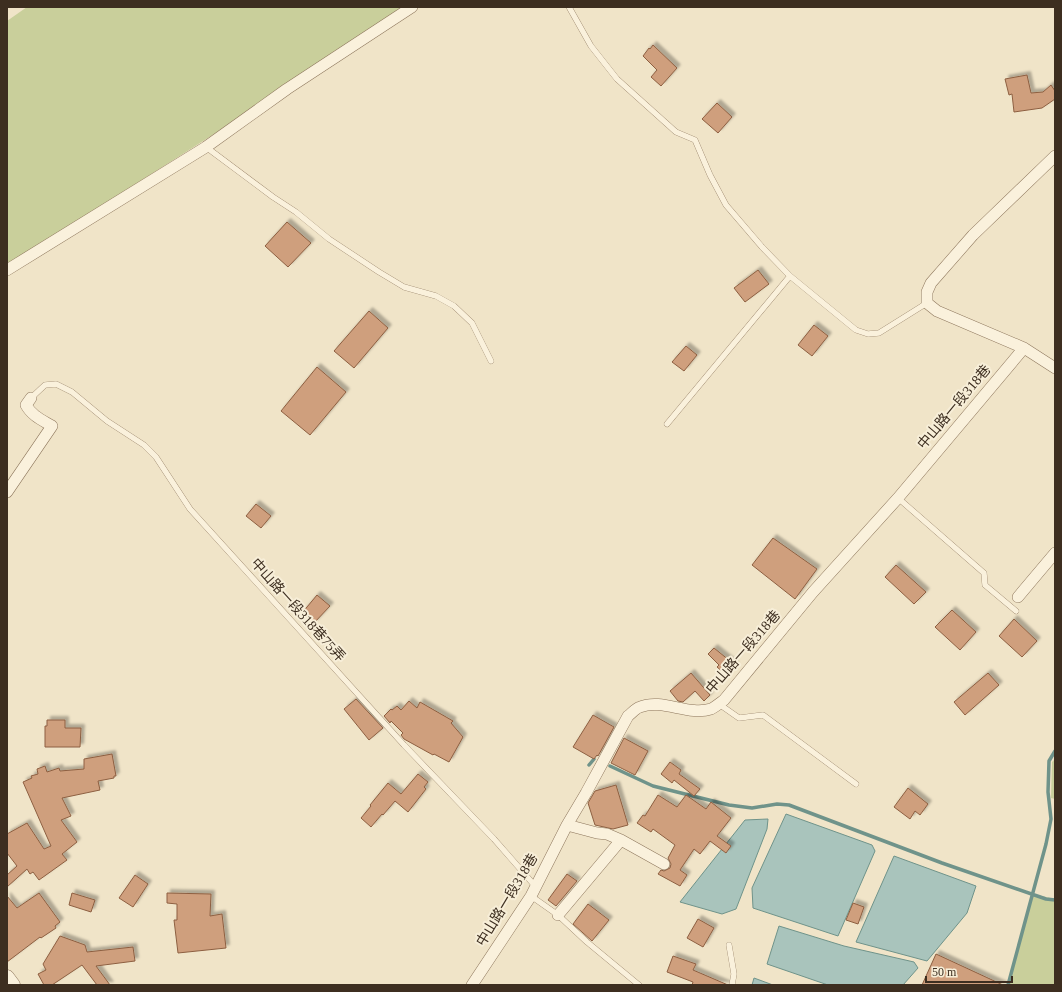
<svg xmlns="http://www.w3.org/2000/svg" width="1062" height="992" viewBox="0 0 1062 992" font-family="'Times New Roman','Noto Sans TC',serif">
	<defs>
		<filter id="shadow"><feDropShadow dx="3.5" dy="-3.5" stdDeviation="1" flood-color="#0004"/></filter>
	</defs>
	<rect width="100%" height="100%" fill="#f0e4c8"/>
	<!-- green -->
	<path fill="#c9cf9b" d="M27,7H411L399,16L7,266V21Z
		M1055,759V799L1051,798L1052,762Z
		M1032,894L1055,899V985H1008Z"/>
	<!-- water -->
	<path fill="#a9c4bc" stroke="#6f938a" d="M786,814L872,845L875,851L838,936L753,908L752,888Z
		M768,819L767,829L736,909L722,914L680,902L745,820Z
		M894,856L976,886L967,913L927,961L856,942Z
		M779,926L844,946L914,962L918,968L903,985H828L767,964Z
		M754,978L773,985H752Z"/>
	<g fill="none" stroke-linecap="round" stroke-linejoin="round">
		<!-- stream -->
		<path stroke="#6f938a" stroke-width="3.5" d="M589,765L594,759
			M610,766L653,786L729,805L752,808L777,804L789,805L942,863L1046,899L1055,900
			M1008,985L1046,844L1051,819L1048,792L1049,761L1055,751"/>
	</g>
	<!-- building -->
	<path fill="#cf9f7d" stroke="#8d5f41" filter="url(#shadow)" d="M653,45L677,68L661,86L651,77L657,70L643,56L649,48L650,49Z
		M1027,75L1031,93L1043,92L1051,85L1055,91V99L1042,108L1014,112L1012,94L1009,95L1005,79Z
		M717,103L732,117L718,133L702,119Z
		M287,222L311,243L288,267L265,246Z
		M758,270L769,284L745,302L734,288Z
		M369,311L388,328L354,368L334,351Z
		M814,325L828,336L812,356L798,345Z
		M686,346L697,355L684,371L672,362Z
		M317,367L346,392L310,435L281,411Z
		M256,504L271,516L261,528L246,516Z
		M773,538L817,569L795,599L752,565Z
		M896,565L926,592L914,604L885,577Z
		M317,595L330,606L314,623L302,613Z
		M952,610L976,632L960,650L935,627Z
		M1014,619L1037,641L1022,657L999,636Z
		M714,648L735,665L726,675L717,667L719,665L708,654Z
		M691,673L710,695L704,701L695,691L683,702L678,701L670,691Z
		M988,673L999,685L965,715L954,702Z
		M356,699L383,728L369,740L344,709Z
		M409,701L417,708L420,702L453,721L451,723L463,737L449,762L434,754L433,755L404,739L401,735L403,733L391,721L390,723L384,716L391,709L392,710L397,706L401,710Z
		M593,715L614,727L598,756L597,755L594,759L573,747Z
		M47,720H65V728H81L80,747H45V726H47Z
		M624,738L648,751L635,775L611,763Z
		M112,754L116,776H114V778L98,781L100,790L62,798L71,816L61,820L77,842L62,854L67,860L39,880L33,872L30,874L27,869L7,887V875L17,866L7,853V834L27,823L44,849L51,846L23,782L32,778L31,776L38,774L37,769L45,766L47,772L59,768L60,771L84,769V759Z
		M670,762L681,770L679,774L700,789L694,796L674,780L672,783L661,774Z
		M418,774L428,782L424,787L426,789L408,812L395,801L383,815L382,814L371,827L361,818L371,806L370,805L388,783L401,794Z
		M616,785L628,825L613,829L595,825L588,803L595,791Z
		M908,788L928,804L920,815L915,811L910,819L894,807Z
		M658,795L677,807L686,795L706,809L711,802L731,818L717,836L731,846L726,853L710,841L700,854L694,849L680,870L687,875L680,886L658,874L661,870L664,871L670,868L671,864L668,858L675,845L653,829L651,832L637,823L643,815L645,816Z
		M567,874L577,881L556,906L548,900Z
		M135,875L148,884L133,907L119,898Z
		M39,893L60,922L55,926L56,928L41,938L40,937L7,962V896L17,908Z
		M72,893L95,900L91,912L69,905Z
		M167,893L211,894L210,916L222,914L226,948L178,953L174,920H177V904L167,903Z
		M853,903L864,907L858,924L846,920Z
		M588,904L609,920L592,941L573,924Z
		M698,919L714,928L703,947L687,938Z
		M60,936L85,945L87,952L133,947L135,961L96,966L110,985H97L82,965L52,985H44L38,974L46,970L43,964Z
		M936,954L1003,985H922Z
		M673,956L696,964L693,970L728,985H692L693,982L667,972Z"/>
	<g fill="none" stroke-linecap="round" stroke-linejoin="round">
		<!-- service casing -->
		<g stroke="#8d765c" stroke-width="6">
			<path id="service" d="M569,7L591,46L617,79L676,132L695,140L710,175L726,205L762,247L790,276L856,330L868,334L879,333L927,303
				M206,147L273,197L296,212L329,239L379,272L404,287L436,296L454,306L472,323L491,361
				M31,398L45,385L56,384L72,392L107,421L144,445L156,457L190,509L404,745L494,839L536,887
				M667,424L790,276
				M898,498L984,573L985,585L1016,611
				M719,704L739,718L763,715L856,784
				M531,896L558,915L587,942L639,985
				M729,945L734,974L732,985"/>
		</g>
		<!-- minor casing -->
		<g stroke="#8d765c" stroke-width="12">
			<path id="minor" d="M1055,156L973,235L931,283L927,292V303L937,311L1024,348L1055,368
				M7,270L206,147L287,89L412,7
				M7,492L52,426C42,420 32,416 26,405L31,398
				M1018,597L1055,553
				M567,825L597,833L607,834L621,840L664,864
				M558,915L621,840
				M472,985L531,896L567,825L586,793L628,716C632,713 636,708 640,707C662,698 688,716 711,709C715,707 720,703 724,700L813,592L898,498L1024,348"/>
		</g>
		<!-- tertiary casing -->
		<g stroke="#8d765c" stroke-width="15">
			<path id="tertiary" d="M7,977L13,985"/>
		</g>
		<!-- service -->
		<use href="#service" stroke="#faf1dc" stroke-width="5.5"/>
		<!-- minor -->
		<use href="#minor" stroke="#faf1dc" stroke-width="11"/>
		<!-- tertiary -->
		<use href="#tertiary" stroke="#faf1dc" stroke-width="14"/>
	</g>
	<g text-anchor="middle" dominant-baseline="central" stroke-width="4" stroke-linejoin="round" paint-order="stroke">
		<!-- street labels -->
		<g font-size="14" fill="#3d2e20" stroke="#f7eed8">
			<text transform="translate(954 407) rotate(-50)">中山路一段318巷</text>
			<text transform="translate(298 610) rotate(48)">中山路一段318巷75弄</text>
			<text transform="translate(743 652) rotate(-49)">中山路一段318巷</text>
			<text transform="translate(507 900) rotate(-59)">中山路一段318巷</text>
		</g>
	</g>
	<!-- border -->
	<rect width="1062" height="992" fill="none" stroke="#3d2e20" stroke-width="16"/>
	<!-- scale -->
	<path d="M926 976v6h86v-6" fill="none" stroke="#3d2e20" stroke-width="2"/>
	<text x="932" y="976" font-size="12" fill="#3d2e20" stroke="#f7eed8" stroke-width="3" paint-order="stroke">50 m</text>
</svg>
